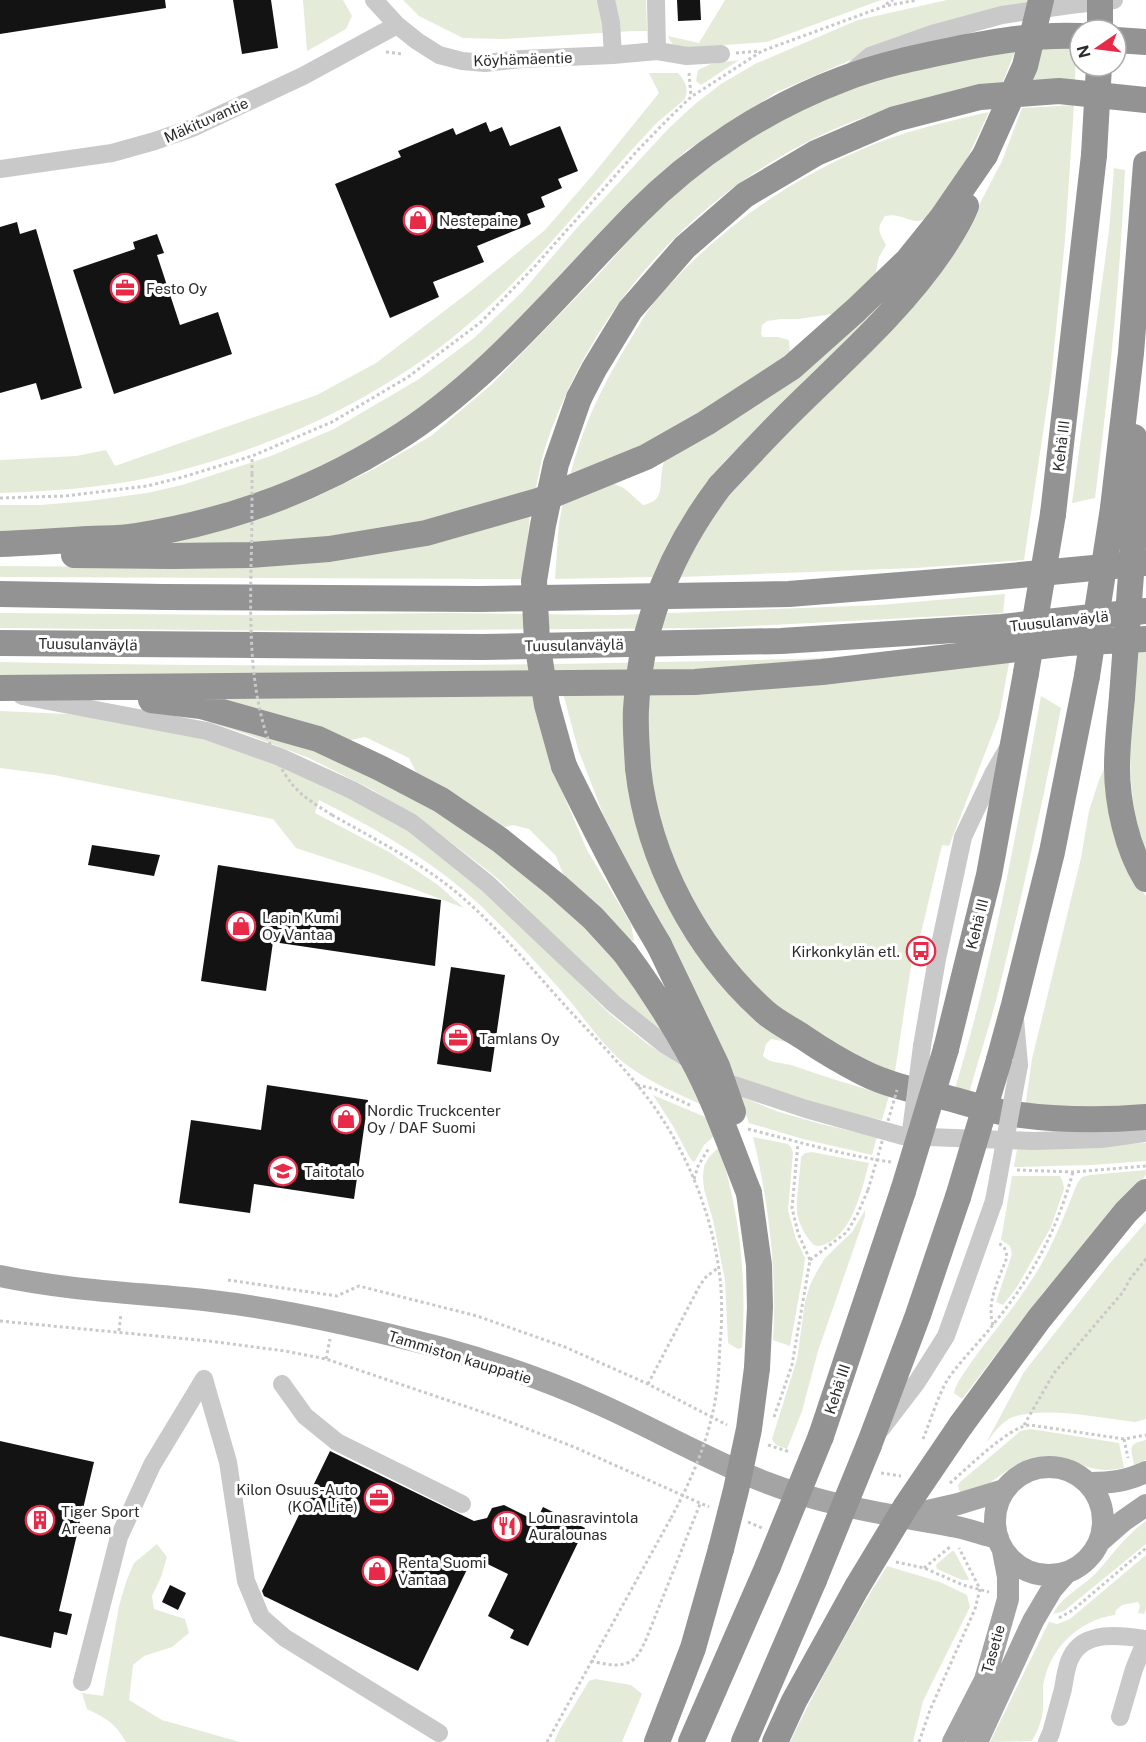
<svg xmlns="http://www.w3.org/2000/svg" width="1146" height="1742" viewBox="0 0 1146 1742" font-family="'Public Sans',sans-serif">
	<rect width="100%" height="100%" fill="#fff"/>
	<!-- green -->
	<path fill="#e4ebd9" d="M303,0H343L352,16L346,29L307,51Z
		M403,0H646L647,31H633L504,39L463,38L419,16Z
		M725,0H881L767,42L681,48L672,44L668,36L699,43Z
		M947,0H1031L1030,4L876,49L777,92L687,150L656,180L627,211L442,396L376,439L272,491L188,514L135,524L0,535V505H40L88,501L147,493L182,485L271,456L334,429L419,379L474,338L523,291L575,230L668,129L695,104L721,84L755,64L858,20Z
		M1076,47L1075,81H1031L1041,48Z
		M1016,49L1002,84C949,95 894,104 844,125C701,185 594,301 545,448C541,462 538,478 535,492L478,510L378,529L288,542L129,548L243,523L312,499L372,470L431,436L492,384L597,276L648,219L687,184L752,136L809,105L863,84L909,70Z
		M739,60L701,85L696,81L698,70L711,64Z
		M649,73H678C685,81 689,88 685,99C674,109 661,118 651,129C596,187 548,252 489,306C396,393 276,449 153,477C103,488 51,491 0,493V460L76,456L106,450L115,466L317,395L376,363L468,293L545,230L591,177L659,93Z
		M1074,105L1065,240L1051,379L1024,560L916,568L680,577L690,550L738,482L869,353L964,234L1002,161L1022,108Z
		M989,112L966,161L931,217C926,219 921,221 916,221C903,219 899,213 885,216C876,229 879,232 886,245L879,257L874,281L839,313L798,319H781L767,321L762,325L761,334L763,337H778L789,340L790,352L774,366L672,432L569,480C583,424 603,384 633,335C640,324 647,311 655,301C710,237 781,184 858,151C900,132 944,122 989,112Z
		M1114,168L1125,170C1120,280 1109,389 1095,498L1072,503L1109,231Z
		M903,277L900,288L725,461C697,496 671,535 653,577L555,579L559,523L563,503L612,483L624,488L643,505C667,501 658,483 663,465C664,460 668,456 671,452Z
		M530,514L524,579L0,577V566L131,567Z
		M1005,594L1003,613L713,628L311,631L0,628V613L268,615L447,613L617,615L880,605Z
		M1135,650H1146V852C1139,839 1137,822 1134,807C1126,755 1132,702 1135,650Z
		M827,658L824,664L780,668L302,676L158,674L52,676L0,675V662C276,668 552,666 827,658Z
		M1010,658L999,717L949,846L942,845L919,941H917L913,953L894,1078L792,1022L752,985L719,945L691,901L659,825L647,752L649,692Z
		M563,693H626L630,793L760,1022L787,1042L771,1039L766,1044L763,1056C770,1064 784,1062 794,1066C825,1077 857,1086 889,1096L882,1120L837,1111L769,1089L733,1075L603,814L578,749Z
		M533,694L558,782L587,850L631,924L634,941L628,940L565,879L556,856L529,829L513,825L501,828L463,799L416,772L409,758L365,737L346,741L185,695Z
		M1041,696L1061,708C1043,802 1022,896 999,989C990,1026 977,1062 968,1098L953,1095C993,965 1017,830 1041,696Z
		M0,711L68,714L173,729L267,760L353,798L410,832L511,913L549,954L610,1014L649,1045L689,1071L704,1106C679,1094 651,1083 628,1066C606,1050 587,1022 570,1001C541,967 511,935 479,904C432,860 376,829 319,800L315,813L389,852L438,885L464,908L375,874L296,848L273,819L54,775L0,768Z
		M197,718L297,744L377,777L457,822L584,921L626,971L671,1039L624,1006L497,878L426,823L371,789L309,758L246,734Z
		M1108,760L1136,883L1146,896V1110L1025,1108L1032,1059L1081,858L1089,811L1099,780Z
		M653,1095L710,1119L715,1135L704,1145L695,1161L693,1162L690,1158L673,1126Z
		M740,1096L776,1111L821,1124L877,1137L872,1155L803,1139L749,1123Z
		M753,1137L788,1144L791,1147L793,1153L788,1210L796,1239L805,1258L803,1274L790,1346L773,1340C777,1271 769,1204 753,1137Z
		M1146,1143V1161L1091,1165L1014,1167L1017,1149Z
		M719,1147C740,1212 747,1280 742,1348L738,1349L728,1343L725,1280L713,1220L704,1189L703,1177L704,1166L709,1157Z
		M812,1152L869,1163C862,1189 852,1236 823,1245C818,1247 814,1246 811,1242C805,1235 798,1222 797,1213C796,1196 800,1174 801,1157L805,1153Z
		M1146,1170V1175L1043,1293L962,1399L954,1393C956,1382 966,1371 972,1361C990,1336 1010,1313 1027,1287C1049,1256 1063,1219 1077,1184L1082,1177L1090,1175Z
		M1012,1176H1060L1063,1182L1064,1189L1051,1227L1017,1287L1003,1305L996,1302L1012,1254L1010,1246L1001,1240Z
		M865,1210V1216L818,1351L802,1411L787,1449L776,1445L772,1439L797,1359L805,1302L810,1285L816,1273L825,1258L852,1232Z
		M1146,1222V1419L1135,1422C1100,1418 1046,1406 1013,1417C1002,1421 993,1434 986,1443L1024,1372L1110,1263Z
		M1031,1429L1119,1443L1124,1468C1113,1470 1102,1471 1091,1468C1077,1464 1063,1455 1047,1456C1020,1456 1004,1474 982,1488C976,1492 968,1494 961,1497L958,1485L960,1482L1016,1435L1020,1431Z
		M1146,1440V1460L1134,1465C1131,1448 1127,1444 1146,1440Z
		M1146,1521V1544L1064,1611L1053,1614C1064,1594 1082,1588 1097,1572C1113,1554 1126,1535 1146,1521Z
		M157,1544L167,1557L161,1577L152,1596L154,1609L185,1619L189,1633L172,1647L144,1656L133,1665L129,1700L162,1720L240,1742H126C115,1723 106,1718 87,1709L82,1693L103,1696L119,1606L126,1582L134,1563Z
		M952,1551H954L969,1579L968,1580H962L937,1569L936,1565Z
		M1146,1555V1609L1144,1614L1138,1613L1140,1606L1138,1602L1122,1605L1116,1610L1115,1615C1078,1620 1048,1650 1043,1687C1043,1693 1043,1700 1043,1706C1043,1719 1038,1730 1032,1741L990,1742L1049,1622L1057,1624L1070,1619Z
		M887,1566L940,1582L967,1595L970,1607L923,1701L913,1742H790C819,1682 851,1623 887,1566Z
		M595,1679L631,1685L642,1694L622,1742H554L560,1729L589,1681Z"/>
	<!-- building -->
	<path fill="#131313" d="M0,0H165L166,8L0,34Z
		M233,0H271L278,48L242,54Z
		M677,0H700L701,20L678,21Z
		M486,122L490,132L502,127L510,146L560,126L578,171L558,179L562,188L541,197L545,207L527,214L531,224L477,246L484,262L433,282L439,297L390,318L335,184L401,157L398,151L453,128L456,135Z
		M17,222L20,234L36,229L82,388L41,400L36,383L0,393V227Z
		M157,234L164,253L157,255L180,325L218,312L232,354L114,394L73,270L135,249L133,242Z
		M92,845L160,855L154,876L88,865Z
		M218,865L441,900L435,966L273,942L266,991L201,981Z
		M451,967L505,975L491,1072L437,1064Z
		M267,1085L368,1100L354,1199L254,1184L250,1213L179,1203L191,1120L261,1130Z
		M0,1441L94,1462L59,1611L72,1614L67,1635L54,1632L51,1648L0,1636Z
		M330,1451L474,1521L487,1518L492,1508L504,1505L536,1521L543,1507L585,1528L528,1646L510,1638L514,1630L488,1616L508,1574L473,1557L418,1671L264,1596L262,1591Z
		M170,1585L186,1593L178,1610L162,1602Z"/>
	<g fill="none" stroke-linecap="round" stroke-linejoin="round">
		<!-- path -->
		<path stroke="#c9c9c9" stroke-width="3" stroke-dasharray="3 3" stroke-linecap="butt" d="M886,4L893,0
			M386,52L403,54
			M736,53L760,51
			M689,73L691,96
			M252,474V456
			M0,498L65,496L147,486L183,477L252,456L332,422L408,377L481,322L536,265L637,151L672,115L691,97L762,51L885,6L917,0
			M332,815C376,840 424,864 462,897C501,931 534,971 568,1009C596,1039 625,1068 650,1101C689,1154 716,1223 721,1289C722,1307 722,1325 720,1343
			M637,1085L655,1089L692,1106
			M748,1129C796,1141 842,1155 891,1162
			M1017,1170L1073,1172L1146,1166
			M694,1179L698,1166L709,1148
			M810,1260L847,1232L858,1213L868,1190
			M228,1280L337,1296L359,1286L477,1316L565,1347L648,1384L727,1425
			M0,1321L209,1341L285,1351L326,1359L497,1417L574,1447L709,1507
			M993,1325C986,1302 999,1279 1007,1257C1006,1250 1004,1245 997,1243
			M119,1331L121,1313
			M326,1359L330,1339
			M648,1384L700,1285L706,1277L719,1267
			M774,1417L792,1365L810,1260L798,1233L792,1208L798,1143
			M1024,1425L1054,1373L1123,1292L1130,1279L1146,1259
			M923,1439C930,1422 939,1393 948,1379C961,1360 978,1344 992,1326C1032,1277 1056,1233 1073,1172
			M1124,1439L1128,1458
			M768,1445L790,1452
			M881,1473L901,1476
			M950,1483C968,1468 1009,1426 1030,1425L1124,1439L1146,1435
			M748,1522L762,1528
			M896,1562L924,1568L963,1585L989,1592
			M924,1568L950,1547
			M1059,1618L1073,1610L1146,1548
			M591,1661C605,1664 622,1669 634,1659C639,1655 642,1647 645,1642L700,1504
			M547,1742L671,1518
			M919,1742L930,1710L975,1609L980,1589L959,1548"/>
		<!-- minor -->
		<path stroke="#c9c9c9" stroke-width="18" d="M374,0L397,25L417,41L439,55L462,61L485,63L522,59L613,55L657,51L687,56L721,54
			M606,0L611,23L613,55
			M656,0L657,51
			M850,73L870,56L932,34L1002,15L1070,5L1114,0
			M0,169L112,153L155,141L192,128L303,76L397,25
			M22,696L207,731L280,757L352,790L412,823L488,884L614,1004L664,1044L693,1062
			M1015,1019L1019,1065
			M922,1046L937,959L963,837L993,774L1008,748
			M716,1077L725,1082L806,1109L903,1136L1033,1141L1101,1139L1146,1133
			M204,1379L228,1462L246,1581L261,1617L285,1638L439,1733
			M282,1384L305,1416L337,1442L462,1504
			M881,1429L917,1382L946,1336L994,1201
			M82,1682L119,1537L152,1465L204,1379
			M1120,1717L1134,1669L1146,1640
			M1047,1742L1051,1733C1055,1718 1059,1704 1063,1689C1065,1678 1066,1666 1071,1657C1084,1630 1121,1635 1146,1639"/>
		<!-- major -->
		<path stroke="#a4a4a4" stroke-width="22" d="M0,1276C70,1291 142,1293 212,1301C290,1310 367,1328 442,1348C493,1362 551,1382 599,1404C655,1429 708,1460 765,1482C826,1506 892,1515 957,1527C971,1530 984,1535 998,1538
			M995 1521a54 54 0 1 1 108 0a54 54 0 1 1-108 0Z
			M1090,1483C1112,1483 1126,1481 1146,1472
			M910,1515L958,1504L1004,1490
			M1099,1542L1123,1521L1146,1505
			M953,1742L985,1680L1008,1599V1577L1003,1551
			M977,1742L1033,1621L1052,1589L1066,1573"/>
		<!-- highway -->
		<path stroke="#939393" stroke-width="26" d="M1116,40L1146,42
			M579,398L594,369L630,310L685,247L745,195L816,153L895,119L980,97L1059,91L1146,100
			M1134,437L1136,506
			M720,486C746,458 772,430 800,403C849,355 903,307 942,249C951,235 960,222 966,206
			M1113,508L1131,353L1146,164
			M1053,514L1094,155
			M0,544C29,543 58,541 87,539C103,538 120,539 136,536C226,522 314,490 391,442C487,383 558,293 636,214C694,155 766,108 843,79C879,65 918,57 957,49C998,41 1038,34 1080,36
			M74,555L171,556L250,555L329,549L426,533L538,501L646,457L706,423L792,367L856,310L908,260L941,219L985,155
			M0,594L163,597L479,599L789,594L999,577L1146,563
			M0,643L483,647L781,641L1002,627L1146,611
			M0,688L695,682L822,672L1068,643L1146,639
			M1122,697C1120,720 1117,744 1117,767C1117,803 1127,849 1146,879
			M151,700L201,706L318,739L380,768L441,800L500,840L557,886L593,918L625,953
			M564,766C594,827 624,887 659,945
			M638,768C648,860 697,951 765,1012C776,1022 791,1029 803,1037C822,1050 842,1062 862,1072C887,1085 917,1091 944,1097C963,1102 982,1108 1001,1112C1049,1120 1098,1121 1146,1117
			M946,1049L989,875L1026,673
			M999,1060L1014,1005L1052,852L1087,676
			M749,1193L759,1265L760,1307L757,1368
			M961,1425L1039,1319L1126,1212L1146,1192
			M821,1436L903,1191
			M869,1445L918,1315L958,1197
			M657,1742L693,1648L721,1549
			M691,1742L768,1566
			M744,1742L814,1580
			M775,1742L794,1701L857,1587"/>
		<!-- path-bridge -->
		<path stroke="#c9c9c9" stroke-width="3" stroke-dasharray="3 3" stroke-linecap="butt" d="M252,474C252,504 252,535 251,566C250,633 248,728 292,784C302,797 318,806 332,815
			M868,1190L897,1090
			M671,1518C691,1481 710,1437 716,1395C719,1378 719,1361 720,1343"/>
		<!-- minor-bridge -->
		<path stroke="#c9c9c9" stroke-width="18" d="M910,1139L922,1046
			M994,1201L1019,1065"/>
		<!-- highway-bridge -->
		<path stroke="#939393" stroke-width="26" d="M1100,30V0
			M985,155L1025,66L1041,0
			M1094,155L1099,66
			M1026,673L1053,514
			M1087,676L1113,508
			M1122,697L1136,506
			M564,766L547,705L537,642L534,581L543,525L556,464L579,398
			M638,768C637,749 635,728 636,709C640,626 671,551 720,486
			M659,945L717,1066L733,1112
			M625,953C650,987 672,1021 692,1058C715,1100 731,1148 749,1193
			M903,1191L946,1049
			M958,1197L999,1060
			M721,1549L736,1490L749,1429L757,1368
			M768,1566L821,1436
			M814,1580L869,1445
			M857,1587L906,1506L961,1425"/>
	</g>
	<!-- icons -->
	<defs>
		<g id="shop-ring" transform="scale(1.5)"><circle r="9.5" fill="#fff" stroke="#e92948" stroke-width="1.5"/><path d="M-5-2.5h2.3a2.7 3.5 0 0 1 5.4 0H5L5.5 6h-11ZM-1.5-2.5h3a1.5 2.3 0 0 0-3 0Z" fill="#e92948"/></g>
		<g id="office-ring" transform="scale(1.5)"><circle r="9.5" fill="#fff" stroke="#e92948" stroke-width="1.5"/><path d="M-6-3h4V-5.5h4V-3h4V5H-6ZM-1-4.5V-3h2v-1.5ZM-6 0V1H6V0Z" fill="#e92948"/></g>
		<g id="bus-ring" transform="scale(1.5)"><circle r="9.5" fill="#fff" stroke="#e92948" stroke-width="1.5"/><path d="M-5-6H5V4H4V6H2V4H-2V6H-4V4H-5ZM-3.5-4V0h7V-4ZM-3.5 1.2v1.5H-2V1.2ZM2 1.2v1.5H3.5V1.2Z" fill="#e92948"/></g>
		<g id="school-ring" transform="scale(1.5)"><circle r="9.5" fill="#fff" stroke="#e92948" stroke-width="1.5"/><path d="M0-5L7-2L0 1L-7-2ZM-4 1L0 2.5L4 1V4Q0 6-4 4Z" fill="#e92948"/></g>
		<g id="building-ring" transform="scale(1.5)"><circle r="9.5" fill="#fff" stroke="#e92948" stroke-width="1.5"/><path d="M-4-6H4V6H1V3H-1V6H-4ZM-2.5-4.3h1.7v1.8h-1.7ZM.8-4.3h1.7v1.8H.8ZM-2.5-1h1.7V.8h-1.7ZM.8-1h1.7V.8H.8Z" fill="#e92948"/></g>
		<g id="restaurant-ring" transform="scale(1.5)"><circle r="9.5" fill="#fff" stroke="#e92948" stroke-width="1.5"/><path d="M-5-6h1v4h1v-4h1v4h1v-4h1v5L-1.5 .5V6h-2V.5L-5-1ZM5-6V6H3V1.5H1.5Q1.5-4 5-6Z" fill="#e92948"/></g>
	</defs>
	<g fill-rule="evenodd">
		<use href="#shop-ring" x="418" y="220"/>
		<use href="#office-ring" x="125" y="288"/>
		<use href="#shop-ring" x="241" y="926"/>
		<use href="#bus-ring" x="921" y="951"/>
		<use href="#office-ring" x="458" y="1038"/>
		<use href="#shop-ring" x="346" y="1119"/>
		<use href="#school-ring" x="283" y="1171"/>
		<use href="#office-ring" x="379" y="1498"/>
		<use href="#building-ring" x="40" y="1520"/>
		<use href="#restaurant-ring" x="507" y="1526"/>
		<use href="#shop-ring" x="377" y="1571"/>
	</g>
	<g text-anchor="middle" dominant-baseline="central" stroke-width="6" stroke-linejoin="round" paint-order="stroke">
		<!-- street labels -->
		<g font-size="15" fill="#2c2c2c" stroke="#fff">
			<text transform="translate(523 59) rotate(-2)">Köyhämäentie</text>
			<text transform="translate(206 120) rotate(-24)">Mäkituvantie</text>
			<text transform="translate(1061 446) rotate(-83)">Kehä III</text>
			<text transform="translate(1059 621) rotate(-6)">Tuusulanväylä</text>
			<text transform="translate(88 644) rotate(1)">Tuusulanväylä</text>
			<text transform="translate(574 645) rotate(-1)">Tuusulanväylä</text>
			<text transform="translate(977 924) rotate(-76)">Kehä III</text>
			<text transform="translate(460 1357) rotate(17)">Tammiston kauppatie</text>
			<text transform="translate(837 1389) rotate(-72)">Kehä III</text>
			<text transform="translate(993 1649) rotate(-74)">Tasetie</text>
		</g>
		<!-- poi labels -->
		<g font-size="15" fill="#2c2c2c" stroke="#fff" text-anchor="start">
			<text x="439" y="220">Nestepaine</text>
			<text x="146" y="288">Festo Oy</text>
			<text x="262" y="917">Lapin Kumi<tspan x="262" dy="17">Oy Vantaa</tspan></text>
			<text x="900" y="951" text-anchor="end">Kirkonkylän etl.</text>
			<text x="479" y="1038">Tamlans Oy</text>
			<text x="367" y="1110">Nordic Truckcenter<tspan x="367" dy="17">Oy / DAF Suomi</tspan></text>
			<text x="304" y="1171">Taitotalo</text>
			<text x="358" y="1489" text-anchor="end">Kilon Osuus-Auto<tspan x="358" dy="17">(KOA Lite)</tspan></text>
			<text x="61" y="1511">Tiger Sport<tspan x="61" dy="17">Areena</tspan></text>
			<text x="528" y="1517">Lounasravintola<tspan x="528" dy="17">Auralounas</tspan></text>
			<text x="398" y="1562">Renta Suomi<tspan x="398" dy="17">Vantaa</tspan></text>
		</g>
	</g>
	<!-- north arrow -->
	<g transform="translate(1098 48) rotate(256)"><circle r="28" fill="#ffffff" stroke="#ababab" stroke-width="1.5"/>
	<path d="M0-4.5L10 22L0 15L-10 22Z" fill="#e92948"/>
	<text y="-9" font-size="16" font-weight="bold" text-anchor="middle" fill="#2c2c2c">N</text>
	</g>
</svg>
